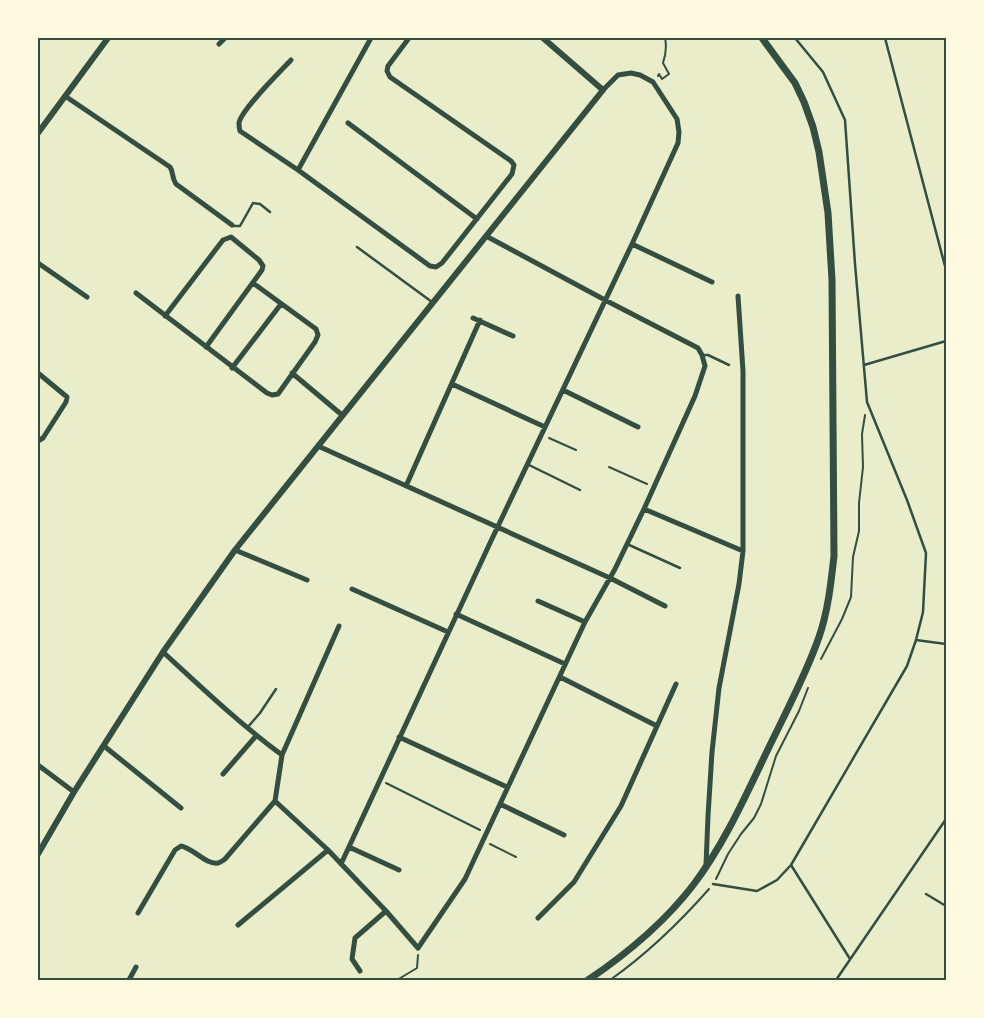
<svg xmlns="http://www.w3.org/2000/svg" width="984" height="1018" viewBox="0 0 984 1018" font-family="'DM Sans',sans-serif">
	<rect width="100%" height="100%" fill="#e9edc9"/>
	<g fill="none" stroke-linecap="round" stroke-linejoin="round">
		<!-- path -->
		<path stroke="#344e41" stroke-width="2" d="M658,76L659,74L662,79L669,74L663,63C666,54 667,47 665,38
			M549,438L576,450
			M609,467L647,484
			M821,659L842,619L851,597L853,557L859,531V503L863,467L862,434L865,415
			M386,783L480,830
			M490,844L516,857
			M716,879L728,854L741,834L754,818L761,804L776,756L799,711L808,688
			M397,980L417,968L418,955
			M610,980C647,954 679,923 709,889"/>
		<!-- service -->
		<path stroke="#344e41" stroke-width="2.5" d="M885,38L946,270
			M233,226H240L253,203L260,204L270,212
			M357,247L432,302
			M702,355H708L729,365
			M864,365L946,341
			M527,464L580,490
			M627,544L680,568
			M916,640L946,644
			M247,728L260,713L276,689
			M791,865L850,959
			M713,884L757,891L777,880L791,865L907,666L916,640L923,612L926,553L907,500L867,402L855,264L845,120L823,72L795,38
			M926,894L946,906
			M836,980L946,819"/>
		<!-- minor -->
		<path stroke="#344e41" stroke-width="5" d="M219,44L225,38
			M291,60C280,72 241,110 239,123C239,126 239,128 240,131L298,170L430,266L436,267L442,263L512,174L514,165L511,161L390,77L387,71L388,66L409,38
			M65,96L170,167C174,173 171,176 176,184L232,225
			M348,123L477,219
			M298,170L371,38
			M632,244L712,282
			M38,263L87,297
			M136,293L267,393L272,395L278,394L315,342L318,335L316,329L253,283
			M165,316L223,240L231,237L259,260L263,266L262,270L206,347
			M473,318L513,336
			M232,368L281,304
			M38,373L67,397L66,402L43,438L38,441
			M292,373L342,415
			M452,384L545,427
			M563,390L638,427
			M318,446L610,578L665,606
			M406,486L480,320
			M644,509L743,551
			M235,550L307,580
			M352,589L448,632
			M538,601L585,622
			M456,614L565,664
			M163,652C202,688 240,724 282,755L275,801
			M560,677L657,726
			M399,737L507,787
			M104,746L181,808
			M282,755L339,626
			M38,765L74,792
			M223,774L256,736
			M275,801L328,850L386,911L418,948L465,879L585,622L615,569L644,509L695,396L705,366L702,355L698,348L605,300L486,236
			M500,804L564,835
			M349,847L399,870
			M341,864L490,543L632,244L678,143L679,132L677,119L653,82L640,75L631,73L618,75L603,90
			M706,865L708,816L712,752L719,688L739,584L743,551V371L738,296
			M138,913L175,850L181,846C193,848 206,865 218,863C219,863 224,860 225,859L275,801
			M538,918L574,882L621,806L676,684
			M238,925L328,850
			M360,971L352,959L355,938L386,911
			M129,980L136,967"/>
		<!-- tertiary -->
		<path stroke="#344e41" stroke-width="6" d="M38,133L108,38
			M38,854L74,792L163,652L235,550L603,90L543,38"/>
		<!-- secondary -->
		<path stroke="#344e41" stroke-width="7" d="M588,980C628,953 665,922 694,884C727,840 748,790 772,741C788,708 807,672 819,637C828,611 831,583 834,556L832,280L828,213L819,152L813,127L804,102L795,83L762,38"/>
	</g>
	<!-- border -->
	<rect width="984" height="1018" fill="none" stroke="#fefae0" stroke-width="78"/>
	<rect x="39" y="39" width="906" height="940" fill="none" stroke="#344e41" stroke-width="2"/>
</svg>
